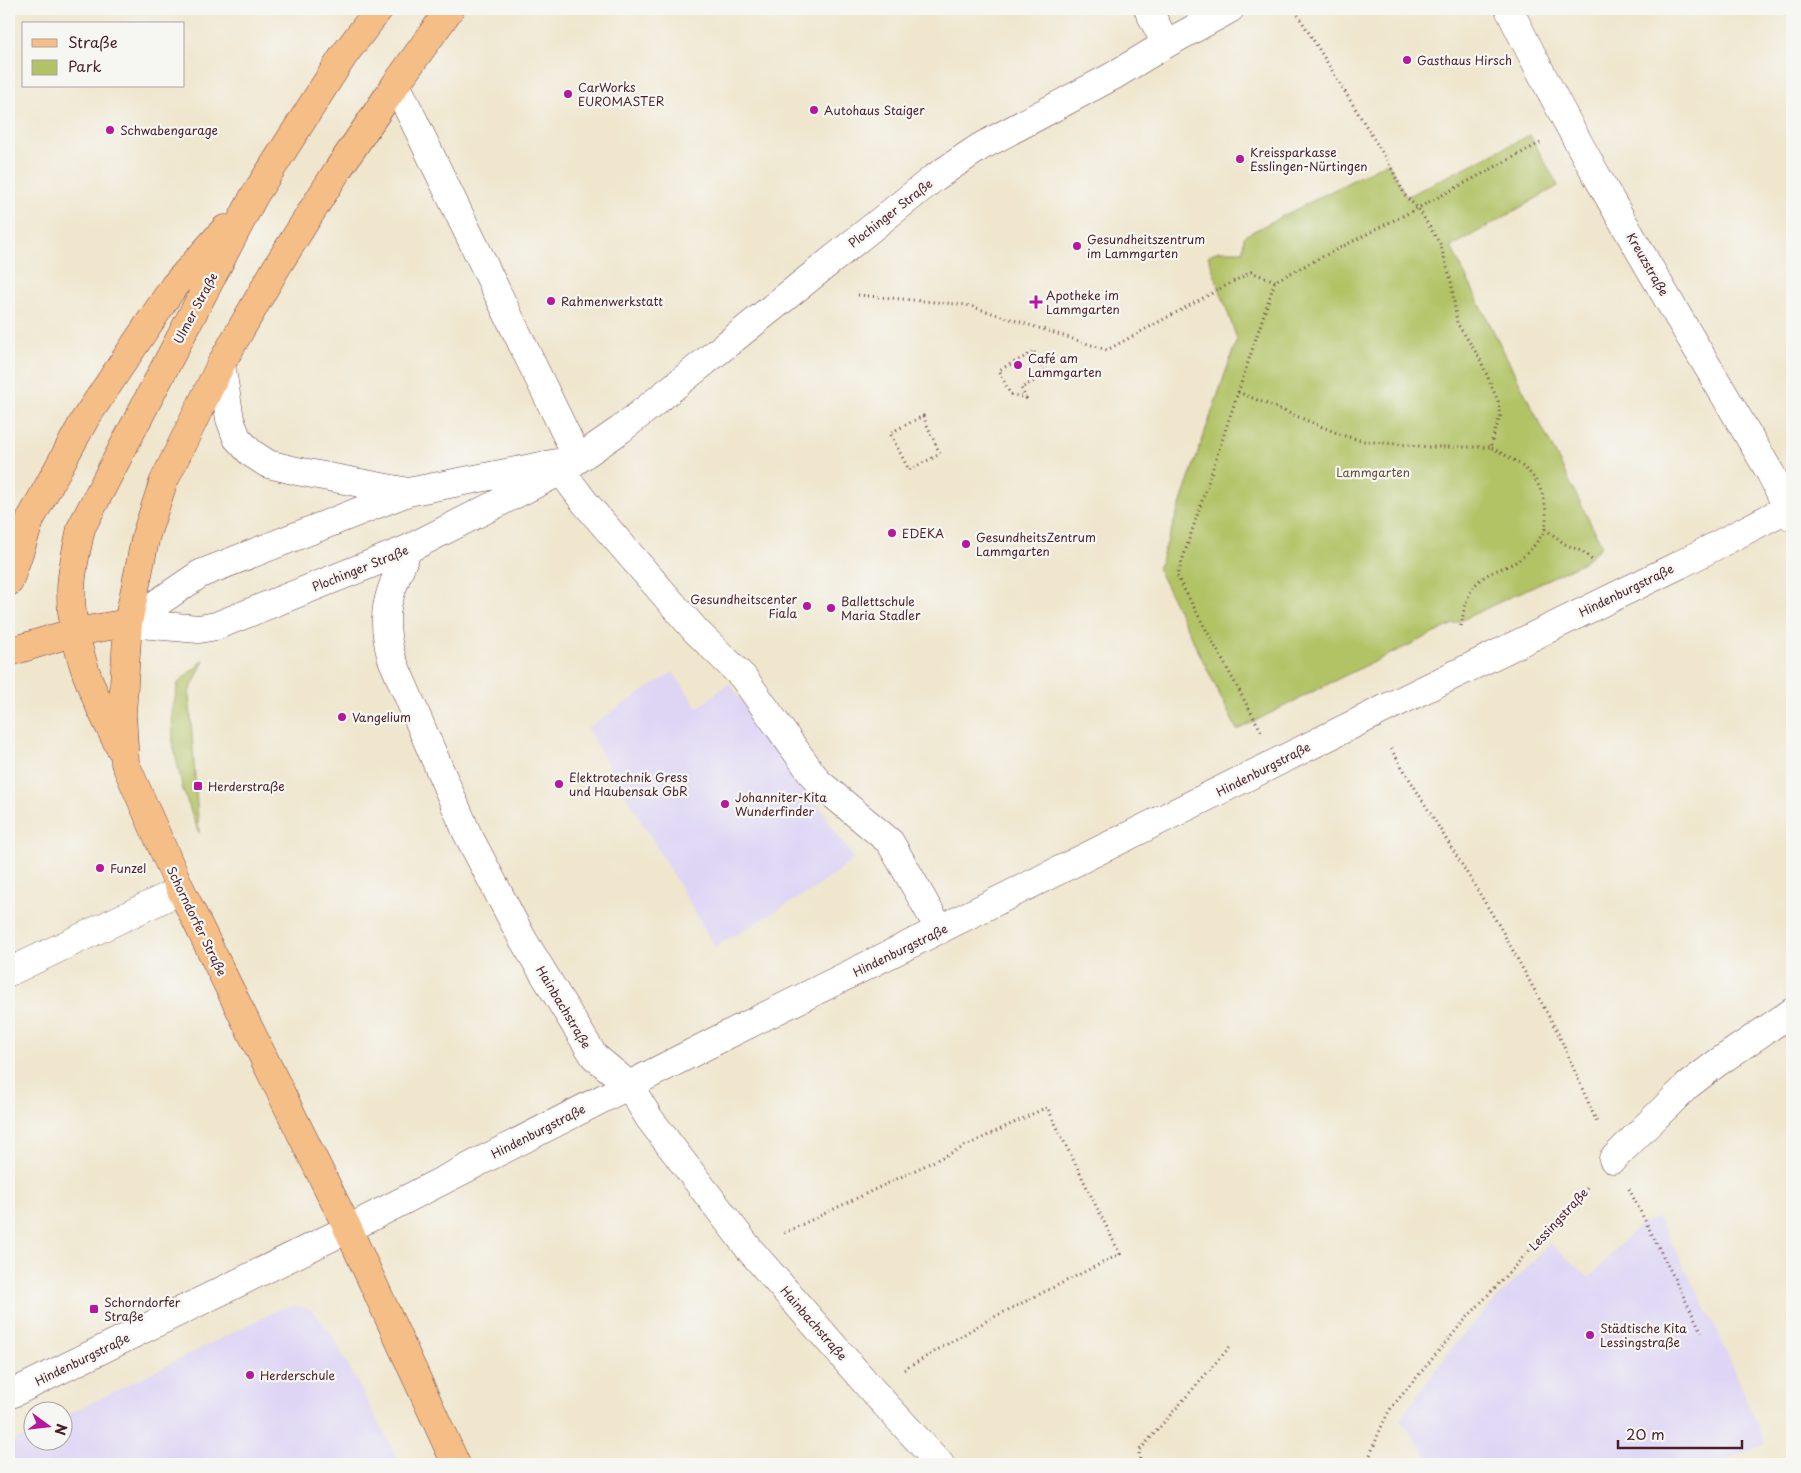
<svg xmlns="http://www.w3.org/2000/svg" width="1801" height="1473" viewBox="0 0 1801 1473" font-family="'Playpen Sans',sans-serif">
	<rect width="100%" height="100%" fill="#f6f6f2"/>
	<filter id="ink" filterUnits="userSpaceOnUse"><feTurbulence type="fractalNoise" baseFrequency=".02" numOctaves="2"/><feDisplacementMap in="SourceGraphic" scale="10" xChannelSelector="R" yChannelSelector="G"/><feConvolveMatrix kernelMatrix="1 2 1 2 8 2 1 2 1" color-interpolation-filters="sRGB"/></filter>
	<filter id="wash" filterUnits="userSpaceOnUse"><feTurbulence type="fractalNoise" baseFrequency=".0096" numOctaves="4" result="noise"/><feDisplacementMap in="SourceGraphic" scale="20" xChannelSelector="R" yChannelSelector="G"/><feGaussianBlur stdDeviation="1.12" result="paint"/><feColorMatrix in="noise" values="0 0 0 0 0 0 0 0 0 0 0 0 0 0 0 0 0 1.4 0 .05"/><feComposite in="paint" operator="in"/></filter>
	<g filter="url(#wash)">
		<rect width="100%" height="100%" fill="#efe6cd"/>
		<!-- built -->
		<path fill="#ded5f5" d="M673,672L698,708L729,683L825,814V817L854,859L817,887L715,947L587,728Z
			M1658,1217L1717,1330L1765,1443L1717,1464H1433L1400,1419L1457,1341L1550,1243L1589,1278L1637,1227Z
			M296,1306L311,1309L331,1333L400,1464H9V1444L32,1432V1440H62L63,1417L282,1308Z"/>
		<!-- green -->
		<path fill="#b2c366" stroke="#7e7148" d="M1530,135L1558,186L1451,247L1602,546L1582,563L1346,675L1237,730L1158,569L1237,339L1208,256L1218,251H1243L1244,236L1388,162L1406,197Z
			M204,660L189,693L199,833L183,790L173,744L172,713L178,683Z"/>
	</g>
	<g filter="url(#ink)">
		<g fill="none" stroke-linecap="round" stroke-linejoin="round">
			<!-- minor casing -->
			<g stroke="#633d43" stroke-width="29">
				<path id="minor" d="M1148,9L1166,44
					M1509,9C1587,169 1681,320 1771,474L1792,517
					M396,84L578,459
					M221,364L230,419L237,438L251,453L268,464L297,471L408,492
					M561,471L586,504L696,631L743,677L818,782L890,842L940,930
					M408,549C390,593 378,611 392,659L467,833L522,938L594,1056L629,1085L649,1118L750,1250L872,1390L940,1464
					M128,623L199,629L216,626L408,549L561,471L620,430L934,178L980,147L1113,76L1166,44L1230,9
					M128,623L200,574L408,492L557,463
					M9,972L181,890
					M1613,1159L1687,1086L1717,1063L1792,1012
					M9,1395L348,1229L725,1036L1376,713L1679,565L1792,506"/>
			</g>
			<!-- major casing -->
			<g stroke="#633d43" stroke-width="29">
				<path id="major" d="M450,9L396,84L337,171L276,268L221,364L163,483L146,535L128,623L122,714L125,763L181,890L348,1229L456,1464
					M9,582L31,518L85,419L174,286L225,229
					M9,652L75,632L128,623
					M120,748C95,699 71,648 71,592C71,570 77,549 81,528L254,196L344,55L379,9"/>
			</g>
			<!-- path -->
			<path stroke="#633d43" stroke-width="3" stroke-dasharray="1 4" stroke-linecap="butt" d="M858,295L967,305L1107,350L1251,272L1275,281
				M1034,352L1046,375L1021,388L1026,398L1010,394L999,370Z
				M1238,392L1342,435L1363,441L1429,447H1490
				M923,416L940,454L909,470L890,433Z
				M1545,529L1565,544L1583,552L1593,561
				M1461,626C1464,610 1466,593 1479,581C1489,571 1507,568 1519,560C1526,555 1543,537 1545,528C1549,510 1542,484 1528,471C1517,461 1503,454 1490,447L1500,416L1498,401L1479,357L1457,323L1451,280L1440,244L1418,208L1540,143
				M1261,731L1177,576L1275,281L1418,208L1406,197L1388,162L1298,15
				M1391,749L1500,927L1558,1033L1598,1125
				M1629,1189L1703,1335
				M784,1233L1047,1107L1120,1254L988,1320L902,1371
				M1140,1464L1139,1451L1232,1344
				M1366,1464C1375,1445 1380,1426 1391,1408L1463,1322L1589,1186"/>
			<!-- minor -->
			<use href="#minor" stroke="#fff" stroke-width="28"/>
			<!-- major -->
			<use href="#major" stroke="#f6be87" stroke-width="28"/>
		</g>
	</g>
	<!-- markers -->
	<g fill="#b5179e" stroke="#f6f6f2" stroke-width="2">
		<circle cx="1407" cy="60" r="5"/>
		<circle cx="568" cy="94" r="5"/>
		<circle cx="814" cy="110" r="5"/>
		<circle cx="110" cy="130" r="5"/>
		<circle cx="1240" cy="159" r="5"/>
		<circle cx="1077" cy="246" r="5"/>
		<circle cx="551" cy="301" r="5"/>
		<path d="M1033.5 294.5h5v5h5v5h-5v5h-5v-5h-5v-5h5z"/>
		<circle cx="1018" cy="365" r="5"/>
		<circle cx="892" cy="533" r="5"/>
		<circle cx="966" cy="544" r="5"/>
		<circle cx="807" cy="606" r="5"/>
		<circle cx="831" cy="608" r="5"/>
		<circle cx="342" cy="717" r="5"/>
		<circle cx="559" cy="784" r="5"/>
		<rect x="193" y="781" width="10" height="10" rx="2.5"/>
		<circle cx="725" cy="804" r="5"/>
		<circle cx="100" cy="868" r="5"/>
		<rect x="89" y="1304" width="10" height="10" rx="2.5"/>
		<circle cx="1590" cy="1335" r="5"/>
		<circle cx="250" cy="1375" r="5"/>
	</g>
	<g text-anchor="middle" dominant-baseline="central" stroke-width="4.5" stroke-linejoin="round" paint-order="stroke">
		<!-- poi labels -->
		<g font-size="12" fill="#4a1f2b" stroke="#f6f6f2" text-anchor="start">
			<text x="1417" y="60">Gasthaus Hirsch</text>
			<text x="578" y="87">CarWorks<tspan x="578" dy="14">EUROMASTER</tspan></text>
			<text x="824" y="110">Autohaus Staiger</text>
			<text x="120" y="130">Schwabengarage</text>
			<text x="1250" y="152">Kreissparkasse<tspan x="1250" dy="14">Esslingen-Nürtingen</tspan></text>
			<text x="1087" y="239">Gesundheitszentrum<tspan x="1087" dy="14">im Lammgarten</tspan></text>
			<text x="1046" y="295">Apotheke im<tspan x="1046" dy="14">Lammgarten</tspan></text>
			<text x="561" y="301">Rahmenwerkstatt</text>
			<text x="1028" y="358">Café am<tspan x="1028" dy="14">Lammgarten</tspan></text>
			<text x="902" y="533">EDEKA</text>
			<text x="976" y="537">GesundheitsZentrum<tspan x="976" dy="14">Lammgarten</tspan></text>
			<text x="797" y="599" text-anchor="end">Gesundheitscenter<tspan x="797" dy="14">Fiala</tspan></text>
			<text x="841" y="601">Ballettschule<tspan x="841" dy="14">Maria Stadler</tspan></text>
			<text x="352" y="717">Vangelium</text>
			<text x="569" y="777">Elektrotechnik Gress<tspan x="569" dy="14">und Haubensak GbR</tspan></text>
			<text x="208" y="786">Herderstraße</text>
			<text x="735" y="797">Johanniter-Kita<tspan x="735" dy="14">Wunderfinder</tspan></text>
			<text x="110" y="868">Funzel</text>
			<text x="104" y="1302">Schorndorfer<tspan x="104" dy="14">Straße</tspan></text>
			<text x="1600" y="1328">Städtische Kita<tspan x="1600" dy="14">Lessingstraße</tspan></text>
			<text x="260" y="1375">Herderschule</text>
		</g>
		<!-- street labels -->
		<g font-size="12" fill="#4a1f2b" stroke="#f6f6f2">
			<text transform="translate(890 213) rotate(-38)">Plochinger Straße</text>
			<text transform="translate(1648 264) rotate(60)">Kreuzstraße</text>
			<text transform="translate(195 308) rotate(-62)">Ulmer Straße</text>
			<text transform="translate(360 568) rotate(-22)">Plochinger Straße</text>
			<text transform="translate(1626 590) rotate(-26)">Hindenburgstraße</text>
			<text transform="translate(1263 769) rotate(-27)">Hindenburgstraße</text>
			<text transform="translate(197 921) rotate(64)">Schorndorfer Straße</text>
			<text transform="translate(900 950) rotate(-26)">Hindenburgstraße</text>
			<text transform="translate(564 1007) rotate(59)">Hainbachstraße</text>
			<text transform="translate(538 1131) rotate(-27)">Hindenburgstraße</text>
			<text transform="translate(1558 1219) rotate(-47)">Lessingstraße</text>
			<text transform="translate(814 1323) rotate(49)">Hainbachstraße</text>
			<text transform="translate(82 1359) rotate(-26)">Hindenburgstraße</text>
		</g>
		<!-- park labels -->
		<g font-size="12" fill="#69503d" stroke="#f6f6f2">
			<text x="1373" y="472">Lammgarten</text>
		</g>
	</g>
	<!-- margin -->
	<rect width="1801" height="1473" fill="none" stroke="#f6f6f2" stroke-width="30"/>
	<!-- legend -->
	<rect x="22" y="22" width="162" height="65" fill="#f6f6f2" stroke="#b1a0a2"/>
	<rect x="32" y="39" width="25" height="8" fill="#f6be87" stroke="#b1a0a2"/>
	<text x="68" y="48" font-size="15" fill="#4a1f2b">Straße</text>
	<rect x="32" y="60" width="25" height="15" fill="#b2c366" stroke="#b1a0a2"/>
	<text x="68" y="72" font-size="15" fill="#4a1f2b">Park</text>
	<!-- north arrow -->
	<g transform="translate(48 1426) rotate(105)"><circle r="24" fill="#f6f6f2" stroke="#b1a0a2"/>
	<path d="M0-4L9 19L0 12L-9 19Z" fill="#b5179e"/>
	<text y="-8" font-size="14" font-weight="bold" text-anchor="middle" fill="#4a1f2b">N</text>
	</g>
	<!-- scale -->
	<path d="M1618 1440v8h124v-8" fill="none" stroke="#4a1f2b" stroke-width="2.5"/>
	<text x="1626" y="1440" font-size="15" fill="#4a1f2b" stroke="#f6f6f2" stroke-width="4" paint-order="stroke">20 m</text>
</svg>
